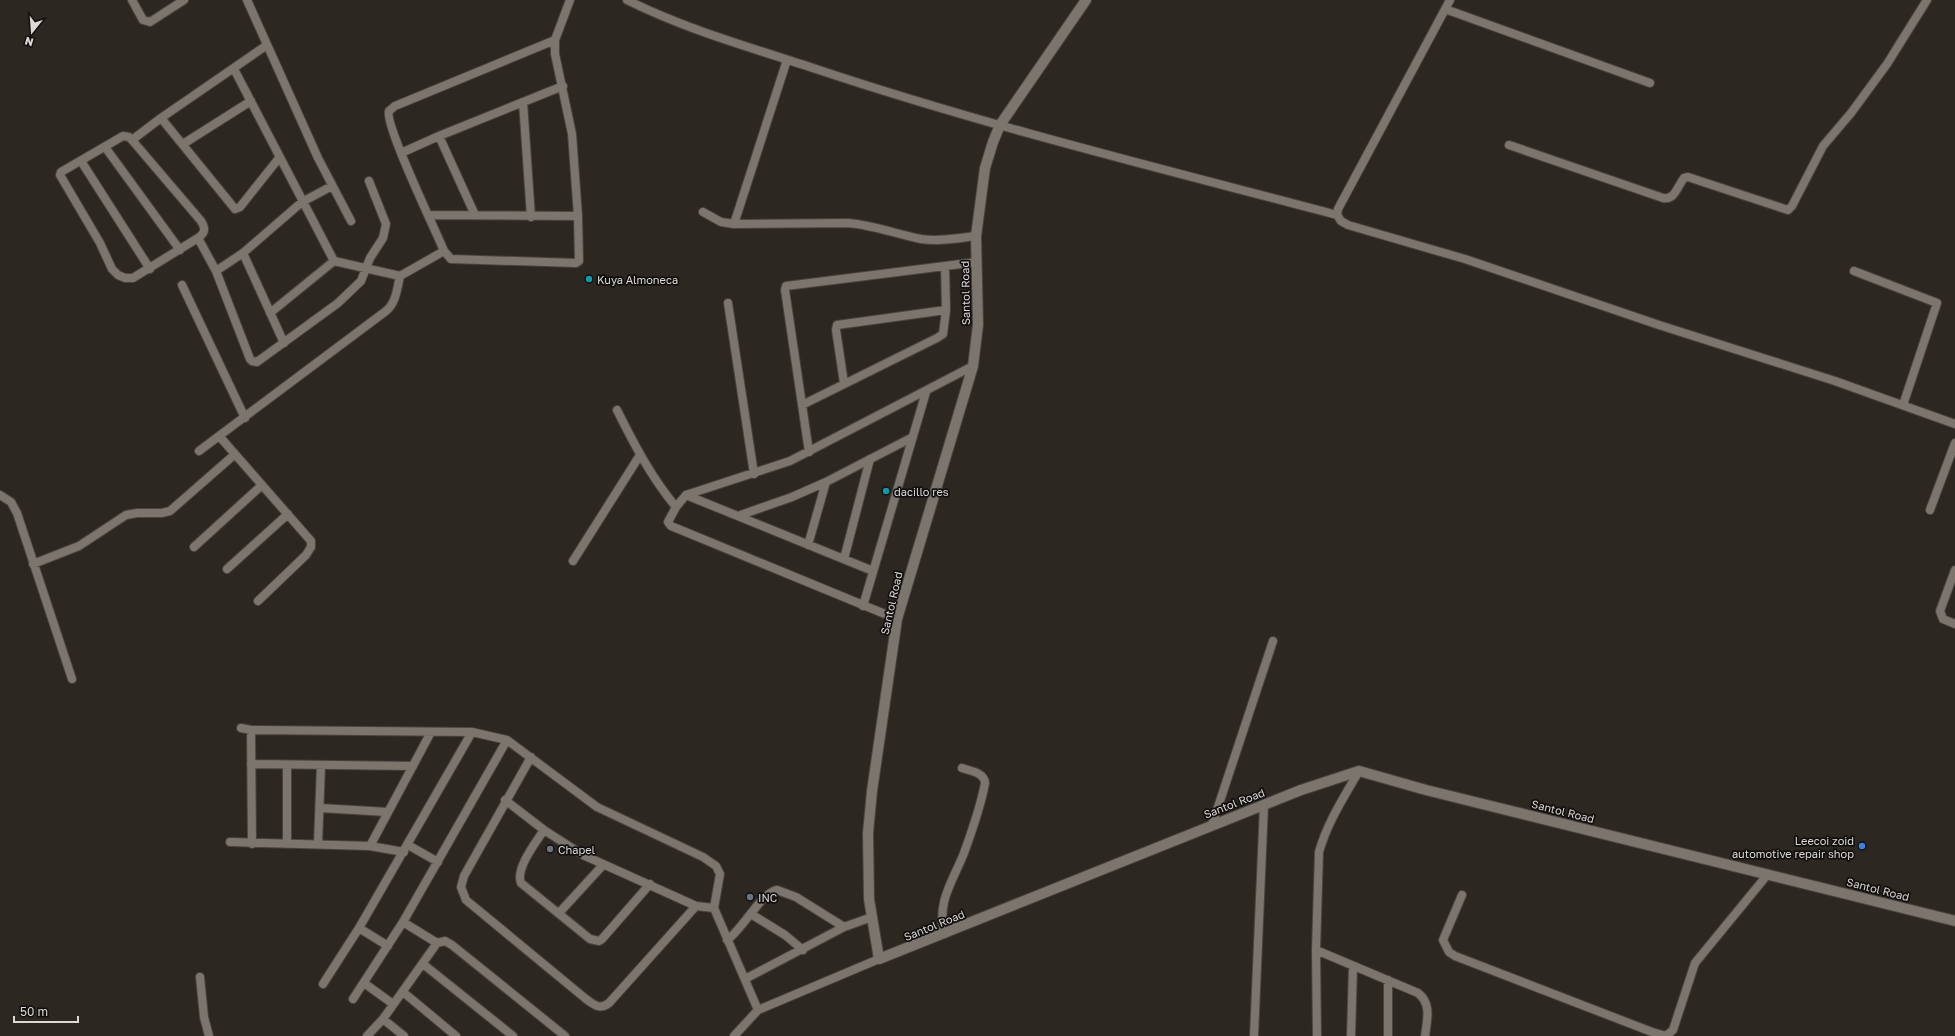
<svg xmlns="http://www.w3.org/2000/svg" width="1955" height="1036" viewBox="0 0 1955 1036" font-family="'Golos Text',sans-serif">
	<rect width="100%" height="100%" fill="#2c2721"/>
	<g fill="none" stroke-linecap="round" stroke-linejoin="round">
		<!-- minor casing -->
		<g stroke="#484440" stroke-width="10">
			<path id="minor" d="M132,0L143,20L150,22L184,0
				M247,0L318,158L351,221
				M627,0C687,30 753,48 816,69C987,126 1163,169 1337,215
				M1450,0L1338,209L1337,215L1341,221L1348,225L1465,259L1659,325L1835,381L1955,424
				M1445,9L1650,83
				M555,40V54L572,134L578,216L579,261L576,263L451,259L444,251C436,231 384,124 389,111L395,106L555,40L570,0
				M267,45L161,118L235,209L240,207L279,158
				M234,69L334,261L400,276
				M523,102L531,217
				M123,136L129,137L132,140L201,221C206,229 205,233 198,238L133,278H125L118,275L112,269L100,243L60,175L61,172Z
				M439,136L475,215
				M132,140L161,118
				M183,144L251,101
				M1509,145L1663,198C1675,200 1677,187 1684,178L1688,177L1788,210L1792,206L1823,146L1851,113L1887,64L1927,0
				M105,147L180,250
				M401,153L439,136L563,86
				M81,161L150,269
				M703,212L721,222L734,224L848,223C873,225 896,234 921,239C938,242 958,238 976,236
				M429,215L578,216
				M734,224L787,60
				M198,238L216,271L250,359L252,361L257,362L338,303L361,281L370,258L383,238L386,224L369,181
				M243,253L284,343
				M216,271L243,253L302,202L332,186
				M1854,271L1937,303L1903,405
				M182,285L245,418
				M728,303L754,474
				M270,313L334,261
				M844,383L836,330L837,325L946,310
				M802,405L937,338L943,334L946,310L945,266
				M617,410C634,444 651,477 676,507
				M220,437L311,541V547L306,555L258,601
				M199,451L386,311C396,303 397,289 400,276L444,251
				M809,452L785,290L786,286L977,262
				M0,495L11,502L17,513L72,679
				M686,495L873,571
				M1930,510L1955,443
				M738,516L792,497L826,482L911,438
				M808,545L826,482
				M194,547L262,485
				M844,559L870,459
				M573,561L640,455
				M33,564L79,546L126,515L137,513H162L170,511L234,455
				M227,569L288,514
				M1955,570L1940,611L1943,619L1955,624
				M863,606L926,392
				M897,619L671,526L668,522L676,507L686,495L790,461L973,366
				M241,728L251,730L472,732L507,740L597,807L703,857L716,866L720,874L714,908L758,1010
				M251,730L252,844
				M531,757L464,876L461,887L466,900L586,999C594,1005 600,1010 609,1003L696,906
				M251,764L413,766
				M505,800L544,830L583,855L696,906L714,908
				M320,808L387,812
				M1212,825L1273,641
				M544,830C536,842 515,869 521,883L590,939L599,941L602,939L650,884
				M230,842L370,846L404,852
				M287,844V765
				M318,844L321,765
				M408,845L438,862
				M370,846L431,732
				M1462,895L1443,940L1449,952L1455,956L1652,1032L1666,1036L1673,1030L1695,963L1768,874
				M559,913L603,865
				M751,914L785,935L803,950
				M403,922L437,943
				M359,928L388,946
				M944,934C937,901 952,883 964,853C972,831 981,806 985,783C984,772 970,771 962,768
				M727,940C743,929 760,894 777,890L796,897L844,927
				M1316,950L1418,993C1432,1004 1427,1020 1425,1036
				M423,964L513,1036
				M200,977L204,1017L209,1036
				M745,979L844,927L872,917
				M1388,980V1036
				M364,983L393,1004
				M323,984L359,928L472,732
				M403,992L456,1036
				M353,999L403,922L507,740
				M383,1019L404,1036
				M367,1036L383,1019L437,943L445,941L452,945L565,1036
				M734,1036L758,1010L879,959
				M1254,1036L1264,805
				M1317,1036L1316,950L1319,852C1327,823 1344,797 1359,771
				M1351,1036L1353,966"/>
		</g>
		<!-- tertiary casing -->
		<g stroke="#484440" stroke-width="12">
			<path id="tertiary" d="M1086,0L1000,125L993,142L985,168L976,236L978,325L973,366L897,619L872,791L868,833L869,899L879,959L1301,790L1359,771L1426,790L1955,921"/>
		</g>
		<!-- minor -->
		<use href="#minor" stroke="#7b756e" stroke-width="8"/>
		<!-- tertiary -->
		<use href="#tertiary" stroke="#7b756e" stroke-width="10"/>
	</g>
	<!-- markers -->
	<g fill="#0f9aa8" stroke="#12100e" stroke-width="1.5">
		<circle cx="589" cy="279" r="4"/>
		<circle cx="886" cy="491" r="4"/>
	</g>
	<circle fill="#3f7fe0" stroke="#12100e" stroke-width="1.5" cx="1862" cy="846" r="4"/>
	<g fill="#6b7280" stroke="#12100e" stroke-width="1.5">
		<circle cx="550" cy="849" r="4"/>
		<circle cx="750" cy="897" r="4"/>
	</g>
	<g text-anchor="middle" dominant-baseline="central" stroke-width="3.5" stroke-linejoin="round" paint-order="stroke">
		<!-- poi labels -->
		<g font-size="11" fill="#dcd8d5" stroke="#12100e" text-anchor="start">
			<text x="597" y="279">Kuya Almoneca</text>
			<text x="894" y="491">dacillo res</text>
			<text x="1854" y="840" text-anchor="end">Leecoi zoid<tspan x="1854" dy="13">automotive repair shop</tspan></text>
			<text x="558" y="849">Chapel</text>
			<text x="758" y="897">INC</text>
		</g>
		<!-- street labels -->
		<g font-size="11" fill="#dcd8d5" stroke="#12100e">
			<text transform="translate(965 293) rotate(-91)">Santol Road</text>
			<text transform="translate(891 603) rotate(-77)">Santol Road</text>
			<text transform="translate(1234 803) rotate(-21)">Santol Road</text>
			<text transform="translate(1563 811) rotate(14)">Santol Road</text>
			<text transform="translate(1878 889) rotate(14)">Santol Road</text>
			<text transform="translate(934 925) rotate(-22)">Santol Road</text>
		</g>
	</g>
	<!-- north arrow -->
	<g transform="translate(32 32) rotate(197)" stroke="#12100e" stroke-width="3" paint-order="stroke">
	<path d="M0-3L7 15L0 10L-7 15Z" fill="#dcd8d5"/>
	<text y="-6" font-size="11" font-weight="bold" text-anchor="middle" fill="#dcd8d5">N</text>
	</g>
	<!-- scale -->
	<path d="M14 1016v6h64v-6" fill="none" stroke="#dcd8d5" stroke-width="2"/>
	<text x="20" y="1016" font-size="12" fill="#dcd8d5" stroke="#12100e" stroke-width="3" paint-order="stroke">50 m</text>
</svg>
